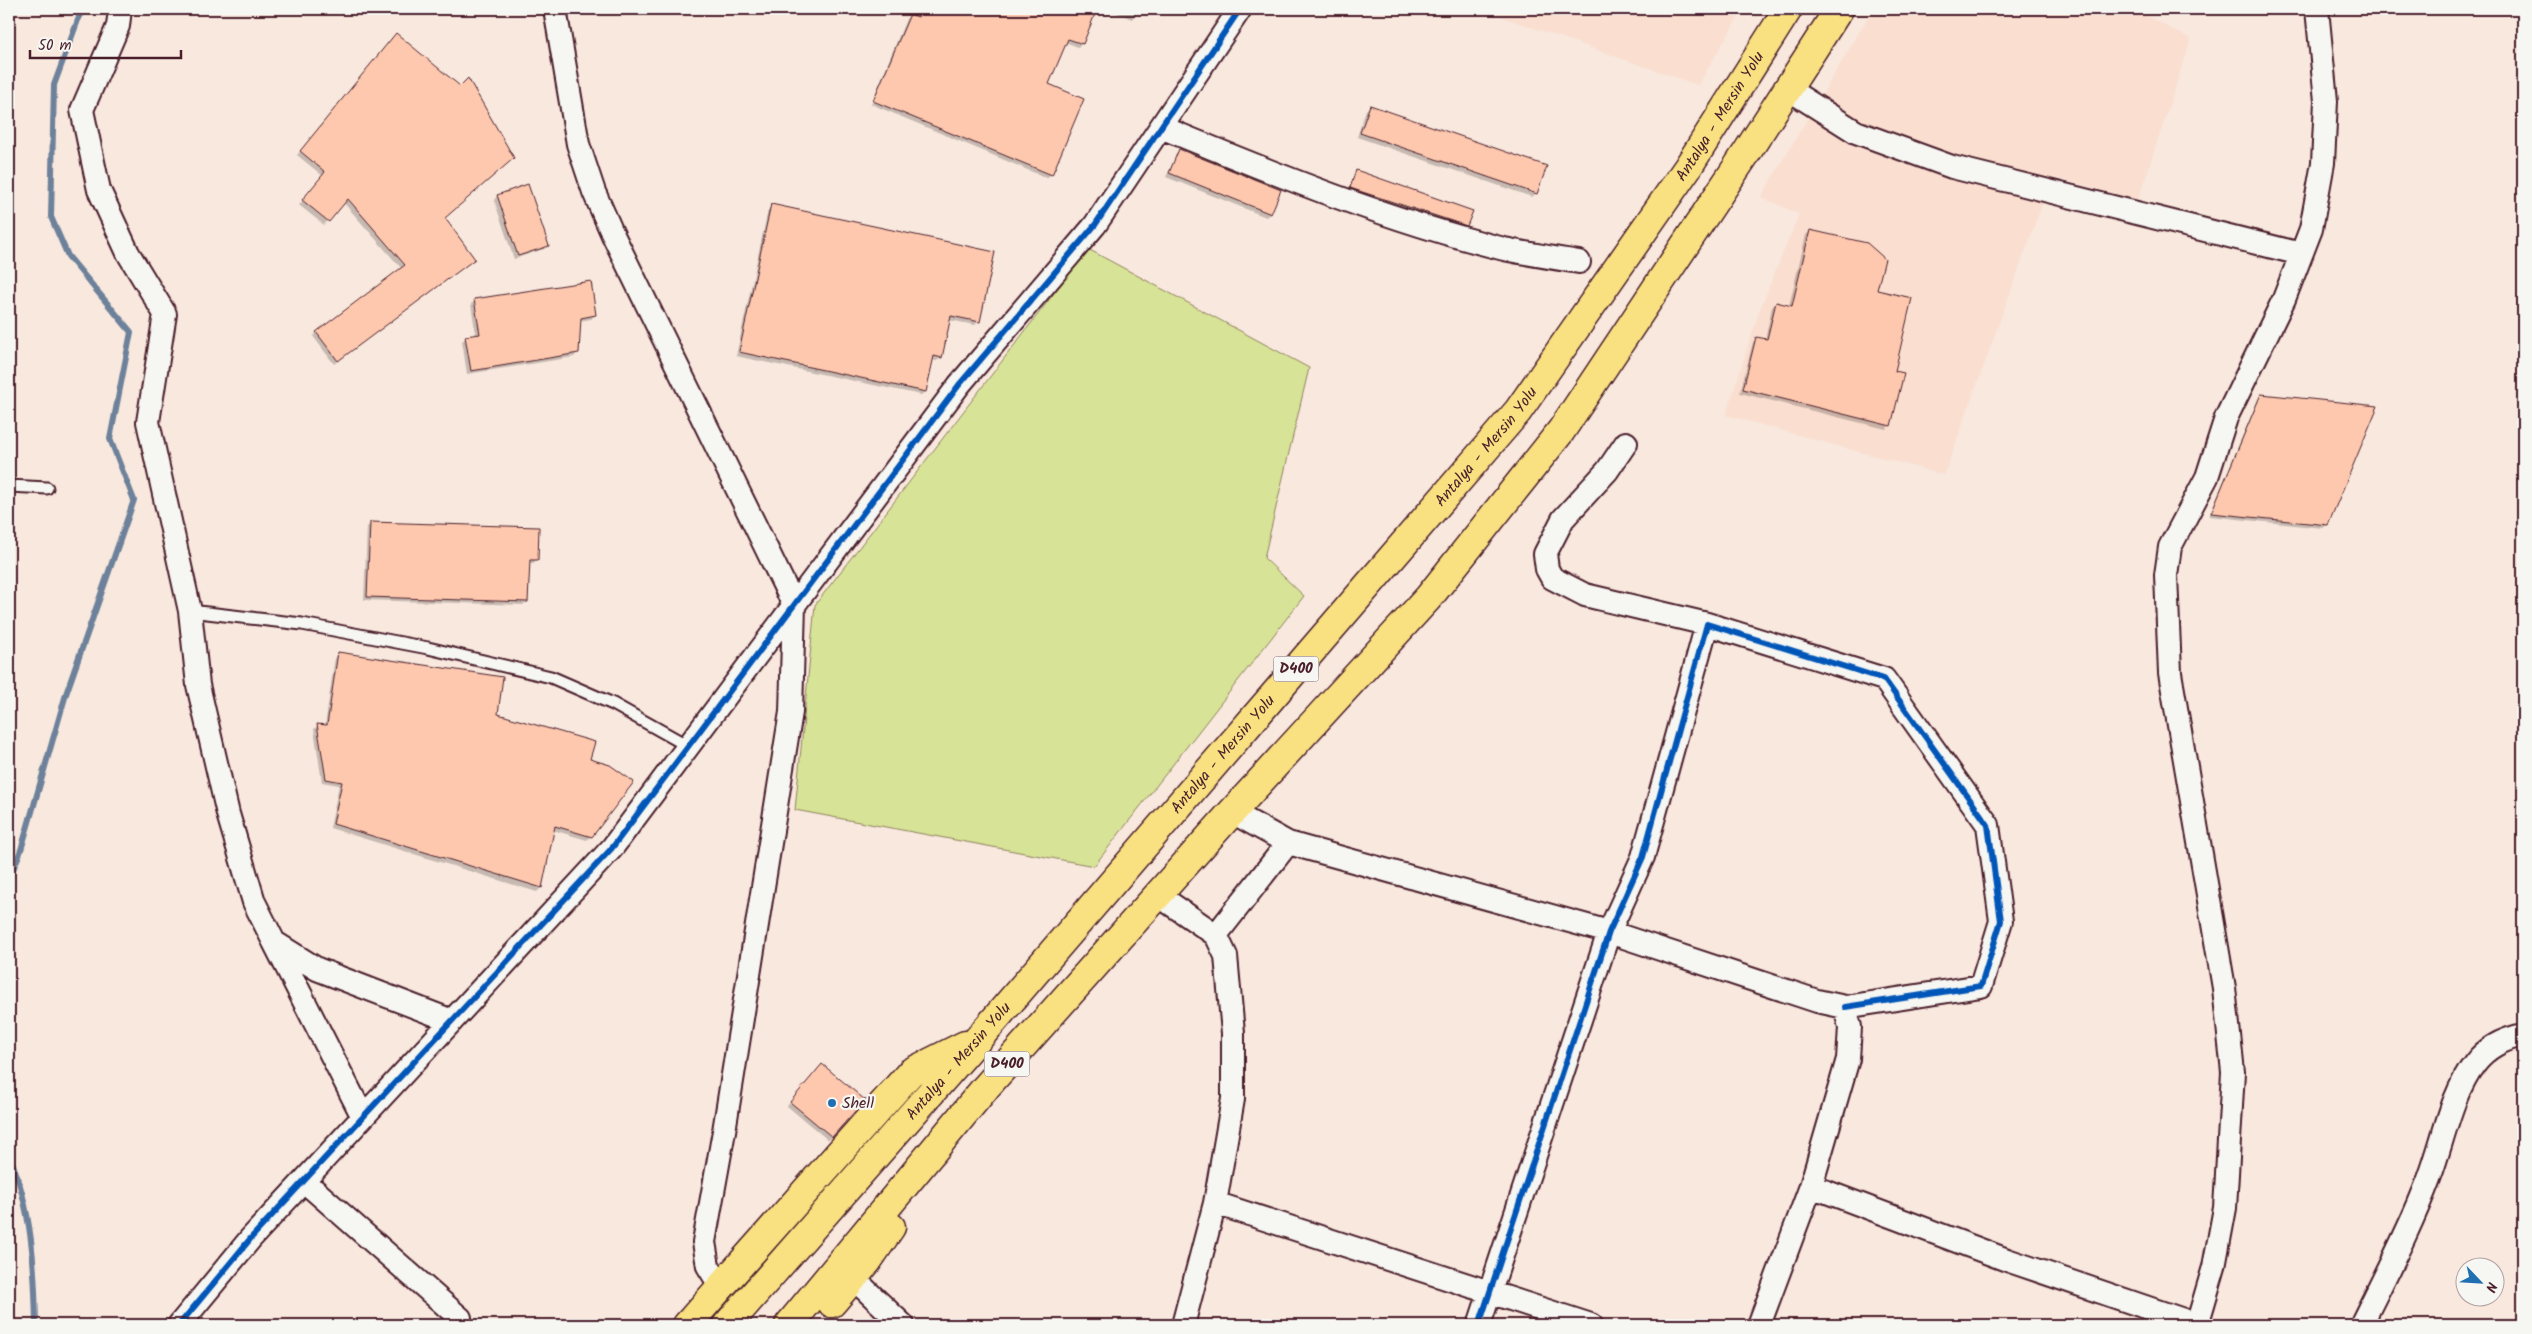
<svg xmlns="http://www.w3.org/2000/svg" width="2532" height="1334" viewBox="0 0 2532 1334" font-family="Kalam,sans-serif">
	<rect width="100%" height="100%" fill="#f8e8de"/>
	<filter id="ink" filterUnits="userSpaceOnUse"><feTurbulence type="fractalNoise" baseFrequency=".02" numOctaves="2"/><feDisplacementMap in="SourceGraphic" scale="10" xChannelSelector="R" yChannelSelector="G"/><feConvolveMatrix kernelMatrix="1 2 1 2 8 2 1 2 1" color-interpolation-filters="sRGB"/></filter>
	<g filter="url(#ink)">
		<!-- built -->
		<path fill="#faded0" d="M1479,9H1743L1698,85Z
			M1873,9H2145V15L2191,39L2138,200L2052,177L1944,475L1726,415L1759,312L1799,214L1761,197Z"/>
		<!-- green -->
		<path fill="#d7e396" stroke="#908160" d="M1088,249L1309,368L1264,558L1304,596L1094,866L795,810L815,605Z"/>
		<!-- shadow -->
		<path fill="#0003" d="M150,9H213L151,15Z
			M921,9H1096L1082,44L1078,47L1065,42L1047,85L1051,174L1047,178L871,104L906,19L910,15L917,18Z
			M1107,9H1138L1132,19Z
			M392,38L444,219L470,262L334,364L313,336L402,269L343,202L324,225L299,205L323,176L297,155Z
			M1370,106L1536,193L1532,197L1357,137L1366,110Z
			M1179,150L1279,190L1270,214L1266,217L1166,177Z
			M1357,172L1466,225L1463,229L1347,191Z
			M527,185L548,245L544,249L514,259L494,200L497,196Z
			M771,206L979,321L975,325L949,320L941,357L937,361L932,360L925,392L921,395L736,356L768,210Z
			M1810,231L1876,291L1893,372L1890,425L1886,429L1740,393L1753,342L1757,338L1765,340L1772,307L1776,303L1789,306L1806,235Z
			M475,301L595,315L591,319L579,321L577,353L574,357L467,374L462,341L466,338L476,336L471,304Z
			M2261,395L2327,525L2323,528L2209,516L2258,399Z
			M370,524L536,560L533,564L528,563L527,601L523,605L364,600L367,527Z
			M339,654L496,715L588,760L591,836L587,840L553,830L541,888L537,892L330,828L339,785L322,782L314,729L318,725L325,726L335,657Z
			M818,1069L863,1100L828,1140L787,1106Z"/>
		<g fill="none" stroke-linecap="round" stroke-linejoin="round">
			<!-- stream -->
			<path stroke="#6d819a" stroke-width="6" d="M9,879L21,850L66,694L134,500L110,439L131,332L68,256L51,217L54,85L82,9
				M9,1155C32,1208 35,1268 36,1325"/>
		</g>
		<!-- building -->
		<path fill="#fdc8ae" stroke="#4a1f2b" d="M922,9H1097L1083,44L1068,39L1049,84L1084,99L1052,175L873,101L910,14L918,17Z
			M396,33L460,86L468,78L514,158L445,218L475,259L338,361L316,332L405,265L348,199L329,222L302,200L325,172L300,151Z
			M1370,105L1547,166L1537,194L1360,133Z
			M1179,149L1281,190L1271,214L1169,173Z
			M1356,170L1473,211L1467,226L1350,188Z
			M528,184L549,246L518,256L497,195Z
			M771,204L995,252L980,322L951,316L942,358L934,356L926,392L739,352Z
			M1810,230L1867,243L1885,259L1877,290L1912,298L1895,371L1904,373L1891,426L1743,389L1756,337L1767,339L1776,302L1792,306Z
			M591,281L596,315L581,318L579,353L471,371L465,336L480,334L474,299Z
			M2261,394L2378,406L2328,525L2211,513Z
			M370,522L539,527L538,560H530L528,602L367,597Z
			M338,652L503,677L498,714L595,742L590,759L610,765L634,782L592,837L555,826L542,888L333,824L342,782L326,779L317,724L327,725Z
			M822,1064L865,1100L832,1137L790,1102Z"/>
		<g fill="none" stroke-linecap="round" stroke-linejoin="round">
			<!-- lane casing -->
			<g stroke="#4a1f2b" stroke-width="15">
				<path id="lane" d="M9,486L47,488
					M190,611L302,624L428,648L551,677L613,704L688,746"/>
			</g>
			<!-- street casing -->
			<g stroke="#4a1f2b" stroke-width="26">
				<path id="street" d="M120,9L118,26L82,110L99,190L128,253L165,314L148,422L190,611L198,685L228,814L254,902L274,942L317,969L452,1021
					M555,9L578,144L594,192L613,235L794,605L791,712L724,1131L704,1242L708,1266L721,1287
					M1788,89L1856,132L1952,167L2301,254
					M1161,127C1272,173 1387,220 1504,249C1529,254 1554,258 1579,262
					M1626,443L1607,471L1563,519L1545,554L1547,569L1552,578L1585,595L1707,624
					M1232,812L1288,843L1609,932L1817,1001L1845,1007L1850,1027L1848,1059L1811,1186L2007,1260L2198,1325
					M1158,895L1216,935L1226,956L1233,1033V1099L1215,1203L1183,1325
					M1216,935L1288,843
					M274,942L363,1117
					M304,1181L460,1318L454,1325
					M1215,1203L1591,1325
					M853,1278L903,1325
					M179,1325L251,1238L612,848L959,385L1095,225L1240,9
					M1479,1325L1609,932L1643,857L1707,624L1884,679L1988,825L2001,921L1981,986L1845,1007
					M1759,1325L1811,1186
					M2197,1325L2214,1267L2225,1208L2233,1072L2224,988L2170,673L2166,575L2170,547L2207,477L2226,418L2284,299L2311,229L2323,163L2326,101L2317,9
					M2361,1325C2385,1276 2411,1227 2430,1176C2443,1141 2452,1092 2475,1063C2487,1047 2504,1039 2523,1035"/>
			</g>
			<!-- highway casing -->
			<g stroke="#4a1f2b" stroke-width="31">
				<g id="highway">
					<path d="M832,1303L867,1262L891,1227"/>
					<path d="M687,1325L911,1072L965,1045"/>
					<path id="s1" d="M727,1325L978,1039L1518,411L1688,167L1788,9"/>
					<path d="M789,1325L986,1087L1232,812L1429,597L1561,431L1747,152L1839,9"/>
				</g>
			</g>
			<!-- lane -->
			<use href="#lane" stroke="#f6f6f2" stroke-width="11"/>
			<!-- street -->
			<use href="#street" stroke="#f6f6f2" stroke-width="22"/>
			<!-- highway -->
			<use href="#highway" stroke="#f9e181" stroke-width="28"/>
			<!-- cycleway casing -->
			<g stroke="#f6f6f2" stroke-width="9">
				<path id="cycleway" d="M179,1325L251,1238L612,848L959,385L1095,225L1240,9
					M1479,1325L1609,932L1643,857L1707,624L1884,679L1988,825L2001,921L1981,986L1845,1007"/>
			</g>
			<!-- cycleway -->
			<use href="#cycleway" stroke="#0057b8" stroke-width="6"/>
		</g>
	</g>
	<!-- markers -->
	<circle fill="#1f6fb2" stroke="#f6f6f2" stroke-width="2" cx="832" cy="1103" r="5"/>
	<g text-anchor="middle" dominant-baseline="central" stroke-width="4.5" stroke-linejoin="round" paint-order="stroke">
		<!-- shield labels -->
		<g fill="#f6f6f2" stroke="#7e6067" stroke-width="1">
			<rect x="1273.5" y="656.5" width="45" height="25" rx="4"/>
			<rect x="984.5" y="1051.5" width="45" height="25" rx="4"/>
		</g>
		<g font-size="15" font-weight="bold" fill="#4a1f2b">
			<text x="1296" y="669">D400</text>
			<text x="1007" y="1064">D400</text>
		</g>
		<!-- street labels -->
		<g font-size="16" fill="#4a1f2b" stroke="#f6f6f2">
			<text stroke="none"><textPath href="#s1" startOffset="1566">Antalya - Mersin Yolu</textPath></text>
			<text stroke="none"><textPath href="#s1" startOffset="1161">Antalya - Mersin Yolu</textPath></text>
			<text stroke="none"><textPath href="#s1" startOffset="756">Antalya - Mersin Yolu</textPath></text>
			<text stroke="none"><textPath href="#s1" startOffset="351">Antalya - Mersin Yolu</textPath></text>
		</g>
		<!-- poi labels -->
		<g font-size="16" fill="#4a1f2b" stroke="#f6f6f2" text-anchor="start">
			<text x="842" y="1103">Shell</text>
		</g>
	</g>
	<!-- margin -->
	<rect width="2532" height="1334" fill="none" stroke="#f6f6f2" stroke-width="30"/>
	<rect x="15" y="15" width="2502" height="1304" fill="none" stroke="#4a1f2b" stroke-width="2" filter="url(#ink)"/>
	<!-- north arrow -->
	<g transform="translate(2480 1282) rotate(115)"><circle r="24" fill="#f6f6f2" stroke="#b1a0a2"/>
	<path d="M0-4L9 19L0 12L-9 19Z" fill="#1f6fb2"/>
	<text y="-8" font-size="14" font-weight="bold" text-anchor="middle" fill="#4a1f2b">N</text>
	</g>
	<!-- scale -->
	<path d="M30 50v8h151v-8" fill="none" stroke="#4a1f2b" stroke-width="2.5"/>
	<text x="38" y="50" font-size="15" fill="#4a1f2b" stroke="#f6f6f2" stroke-width="4" paint-order="stroke">50 m</text>
</svg>
